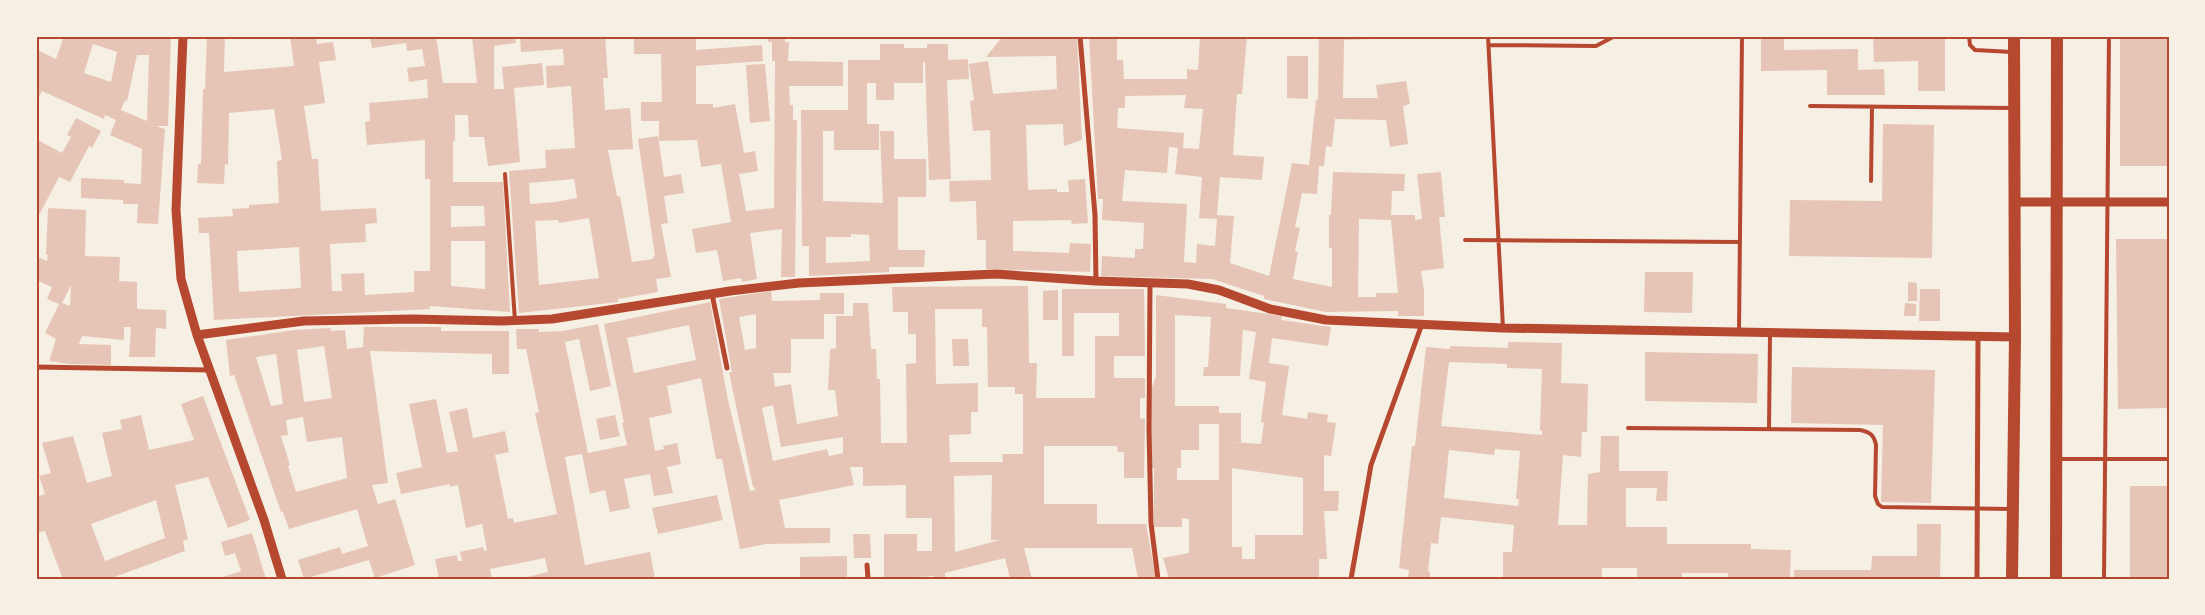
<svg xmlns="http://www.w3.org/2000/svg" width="2205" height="615" font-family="Mulish,sans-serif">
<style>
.building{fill:#e6c5b7;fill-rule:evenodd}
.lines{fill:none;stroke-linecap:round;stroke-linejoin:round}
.service{stroke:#b5482f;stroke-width:4}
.minor{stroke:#b5482f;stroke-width:5}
.tertiary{stroke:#b5482f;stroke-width:9}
.primary{stroke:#b5482f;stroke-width:12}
.neatline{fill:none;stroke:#b5482f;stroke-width:2}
</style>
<rect width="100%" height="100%" fill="#f6efe4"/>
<path class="building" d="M64 36H171L168 126H156L165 129 158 224 137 223 138 204H123V200L81 198V178L124 180V183L141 184 142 149 110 135 116 120 105 115 104 119 42 91 36 102V49L56 59ZM93 44 117 52 111 82 84 73ZM137 55H149L147 121 121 110 125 100 127 101Z
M207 36H225L224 72 294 66 290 36H316L317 44 333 42 336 60 319 62 325 103 304 106 312 159H318L321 211 376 208 377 223 365 224 366 242 330 244 332 291H342L341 274 364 273 365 295 414 292V271H430V179H425V140L367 145 365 122 370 121 369 103 428 98 427 79 409 82 407 68 425 66 422 49 407 51 406 43 372 48 370 36H436L443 83H477L472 36H515L516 43 494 46V89H504L502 67 542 63 544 85 514 88 520 162 488 166 484 137H469L468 115H455V141H453V182H503L510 312 430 306V309L214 320 209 233H199L198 218 233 216 232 209 249 208V205L279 203 277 161 282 160 274 109 229 113 228 165 225 164 224 184 197 183 198 164H201L203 89H205ZM451 206H484L485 226 451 227ZM451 241H485V289L451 286ZM299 247 301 288 239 292 237 251Z
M520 36H605L608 78H603L605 110 630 108 633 149 608 150 617 196H620L632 262 653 259V257L655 256 638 139 658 136 664 177 681 174 684 193 664 196 668 223 661 224 671 277 656 279 658 292 618 299V302L519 313 509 171 546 168 545 150 575 148 571 86 547 88 546 66 564 65 563 49 521 52ZM574 179 577 198 555 202 530 204 529 183ZM589 218 599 278 539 285 535 221 558 220 559 223Z
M634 36H696V50L762 45 763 61 696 66V104H713V108L735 104 744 153 755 151 758 171 739 174 746 211 774 208 775 61H772V42H768V36H785V42H789L788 61 843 62V86H789L790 105H793V120H797L795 277H781L782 229 750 233 757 279 742 282 741 278 723 281 717 250 696 253 692 229 731 222 721 164 701 167 697 140 659 141V121H641V102H662L661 54H634Z
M1003 36H1077L1082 140 1064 146 1063 124 1026 125 1028 190 1057 189V192H1069L1068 180 1085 179 1088 223 1072 224 1071 220 1013 221V251L1069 253 1070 243 1091 244 1090 272 986 269V240H977L976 201 950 202 949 181 991 180 990 130 973 131 970 101 974 100 969 64 988 61 993 94 1057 89 1056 56 986 57Z
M1089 36H1117V60H1123L1124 79H1187V69L1198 70 1200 36H1247L1242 94H1237L1233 155 1264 157 1262 180 1220 177 1217 215 1234 216 1230 263 1269 276 1292 163 1309 165 1316 100H1318L1319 36H1400V38L1344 40 1343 98H1378L1376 85 1406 81 1410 104 1403 106 1408 144 1390 147 1386 120 1335 119 1332 147 1326 146 1324 166H1319L1317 194 1302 193 1295 227 1300 228 1295 251 1298 252 1293 279 1332 287V248H1329V215H1331L1333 172 1405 174 1404 191H1392L1391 215H1415V220L1422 219 1417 174 1441 172 1445 217H1439L1444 268 1421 271 1424 291V316H1398V311L1326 312 1264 299V296L1212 279 1101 276 1102 256 1135 258V249H1143L1144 223 1102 220 1103 199H1098ZM1186 95 1184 108 1203 109 1199 149 1183 148 1184 133 1117 128 1118 108H1125V96ZM1169 147 1178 148 1175 174 1202 177 1199 218 1217 219 1215 246 1197 244 1196 263 1184 262 1187 204 1122 201 1125 170 1167 173ZM1359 219 1391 220 1398 293H1376V297H1358Z
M1761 36H1784V50L1858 49V70L1884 69 1885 95H1827V70L1761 71Z
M1873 36H1945V91H1918V61L1874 62Z
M2120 36H2169V166H2120Z
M880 44H904V48H927V44H948V60L968 59 969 79 947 80 951 179 929 180 925 62H923V83H894V100H876V83H867V124H879V150H834V131H823V201L883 203 880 131H894V159H926V197H898V250H925L924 267H889V272L809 276V246H802L801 110H848V60H880ZM851 234 869 235 870 261 826 263V237H851Z
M1287 56H1308V99L1287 98Z
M765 64 770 121 750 123 746 65Z
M76 118 101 131 92 148 89 146 70 182 59 177 36 221V139L62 153 71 137 67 135Z
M1883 124 1934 125 1932 258 1789 256 1790 200 1882 201Z
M48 208 86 210 85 256 120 257 119 281 137 282V309L166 310V329L156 328 155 357H129L131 327H124V340L82 336 79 344 111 345V365L69 364 49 361 56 339 45 333 59 304 47 299 52 287 36 280V256L47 261 48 255H46ZM71 285 70 306 62 303Z
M2116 239H2169V408L2118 409Z
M1645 272H1693L1692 313 1644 312Z
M1908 282 1917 283V301H1908Z
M1028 286 1029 363H1037L1036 398H1095V336H1119V313H1074V356H1062V289H1144L1145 356H1114V378H1145V398H1140V418L1145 419 1144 478H1124V452H1118L1117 446H1044V504H1097V524H1146L1156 579H1138L1132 548H1024L1032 579H1010L1005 558 945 573V579H934V576L884 579V534H917V551H932V518H906V485L863 486V467H850L854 485 779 500 785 528H830V543L766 544 740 549 722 459H716L701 378 667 386 672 413 649 418 655 451 664 449 663 446 677 443 681 464 667 467 673 493 654 496 650 474 624 479 630 508 610 512 605 490 590 494 582 454 565 457 585 565 650 552 655 579H519L548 572 545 558 490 569 492 579H439L435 559 457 555 458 561H462L460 552 483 547 484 551 487 550 482 524 466 528 458 485 450 487V484L401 494 396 473 422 467 409 404 436 399 447 453 458 451 449 412 467 408 473 438 505 431 509 452 495 455 508 519 513 518 514 523 557 514 535 413 539 412 526 349H517L516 329H539V332L563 331 598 324 611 386 590 391 579 339 565 342 588 453 627 445 622 423H624L604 324 710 302 728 400 750 491 755 490 754 487H753L729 372H732L719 299 771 291 772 301 820 300V293H844V314H824V339H791V373H773L775 387 791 384 797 424 838 416 835 390H828L830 349 836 348V316H853V303H868L871 349H876L877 379H880L881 443H907L906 364 916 363V334H908V312H893L892 287ZM935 309H982V327H987L988 387H1015V394H1023V454H1002L1003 462H950L949 435 971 434V412H978V383L936 384ZM756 314V348L745 350 739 317ZM689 325 696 360 634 373 627 338ZM773 405 781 447 843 437V453L829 456 827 449 773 461 762 408ZM992 475 991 540H1000L955 552 954 476Z
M1920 289H1940V321H1919Z
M1058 290V320H1043V291Z
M1156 295 1226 304V308L1282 316 1281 320 1331 327 1328 346 1272 338 1269 363 1289 366 1282 415 1307 419 1308 412 1328 415 1327 422 1336 423 1331 456 1324 455V491H1339L1338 511H1324L1327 559H1319V579H1169L1163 558 1189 553V519L1182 518V527H1154V468H1151V389L1156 377ZM1175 315 1211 317 1208 367H1204L1203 376H1240L1243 330 1256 332 1249 379 1266 382 1261 422 1264 423 1261 444 1234 442H1241V413H1219V406H1175ZM1199 424H1219V480H1177V468H1181V450H1199ZM1232 468 1303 478V535H1255V559H1242V547H1232Z
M1905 303 1916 304V316H1904Z
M364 327H441V331H509V374H492V354L370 351 388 483 372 485 378 504 395 499 415 565 375 578 369 560 304 579 298 560 340 547 342 554 368 546 357 509 289 529 283 512H281L234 375 230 376 226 340 294 330 331 328 330 331 345 330 347 349 363 347ZM324 346 332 398 304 402 297 350ZM276 354 283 404 271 406 256 357ZM303 417 307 442 342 437 347 478 296 492 288 466 290 465 281 436 288 435 286 420Z
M952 339H968L969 366H953Z
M1508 342 1562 343 1561 383 1588 384 1587 432H1582L1581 457 1563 455 1558 525H1587L1588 474 1600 472 1601 436H1619V471H1668L1667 501H1656L1657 488H1626V527H1667V544H1751V549L1791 550 1790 579H1728V573H1682V579H1637V568H1602V579H1503V552H1512L1514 525 1441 517 1438 544 1431 543 1428 571 1430 572V579H1408L1409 570 1399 568 1412 446H1415L1426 347 1450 349V346L1508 348ZM1449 362 1507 364V368L1542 369 1540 430 1542 431V435L1441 426ZM1495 449 1520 451 1516 499H1519L1518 506 1444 498 1449 450 1494 455Z
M1645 352 1758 354 1757 403 1645 401Z
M1792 367 1935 370 1931 503 1881 502 1883 425 1791 423Z
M203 396 250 520 228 528 208 477 175 485 188 539 183 541 185 551 109 579H58L62 577 45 531 36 533V497L45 494 39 476 51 473 42 443 73 436 87 483 112 476 102 433 122 429 120 420 141 415 149 450 194 440 181 404ZM156 500 165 538 105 561 91 524Z
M615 415 620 436 600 440 596 419Z
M2130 486H2169V579H2130Z
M717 495 723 520 658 534 652 508Z
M1917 524H1941L1940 579H1794V570H1871L1872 556H1917Z
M252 533 266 579H217L241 571 235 553 225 556 221 542Z
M853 534H870L871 558H854Z
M847 556V579H800V557Z"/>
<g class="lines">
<path class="service" d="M345 36H358
M1488 36 1503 328
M1969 36 1970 45 1975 50 2012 52
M1489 45 1596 46 1615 36
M1810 106 2012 108
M505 174 515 321
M1871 181 1872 107
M1465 240 1740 242
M1739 331 1742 36
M1628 428 1860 430C1870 432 1874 435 1876 445L1875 496 1878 504 1882 507 2010 509
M1769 429 1770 334
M2059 459H2169
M2104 579 2109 36"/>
<path class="minor" d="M1080 36 1095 215 1096 281
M1150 283 1149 430 1151 523 1158 579
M712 294 727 368
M36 367 209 370
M867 565 868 579
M1351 579 1371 465 1422 324
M1977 579 1978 337"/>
<path class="tertiary" d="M183 36 176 210 181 279 197 335 264 520 282 579
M2014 202H2169
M197 335 304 321 412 319 501 321 552 319 730 291 799 283 996 274 1096 281 1188 284 1219 290 1270 309 1326 320 1503 328 2015 337"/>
<path class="primary" d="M2012 579 2015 337 2014 36
M2056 579 2057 36"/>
</g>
<rect width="2205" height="615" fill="none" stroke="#f6efe4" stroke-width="75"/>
<rect x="38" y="38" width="2130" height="540" class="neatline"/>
</svg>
